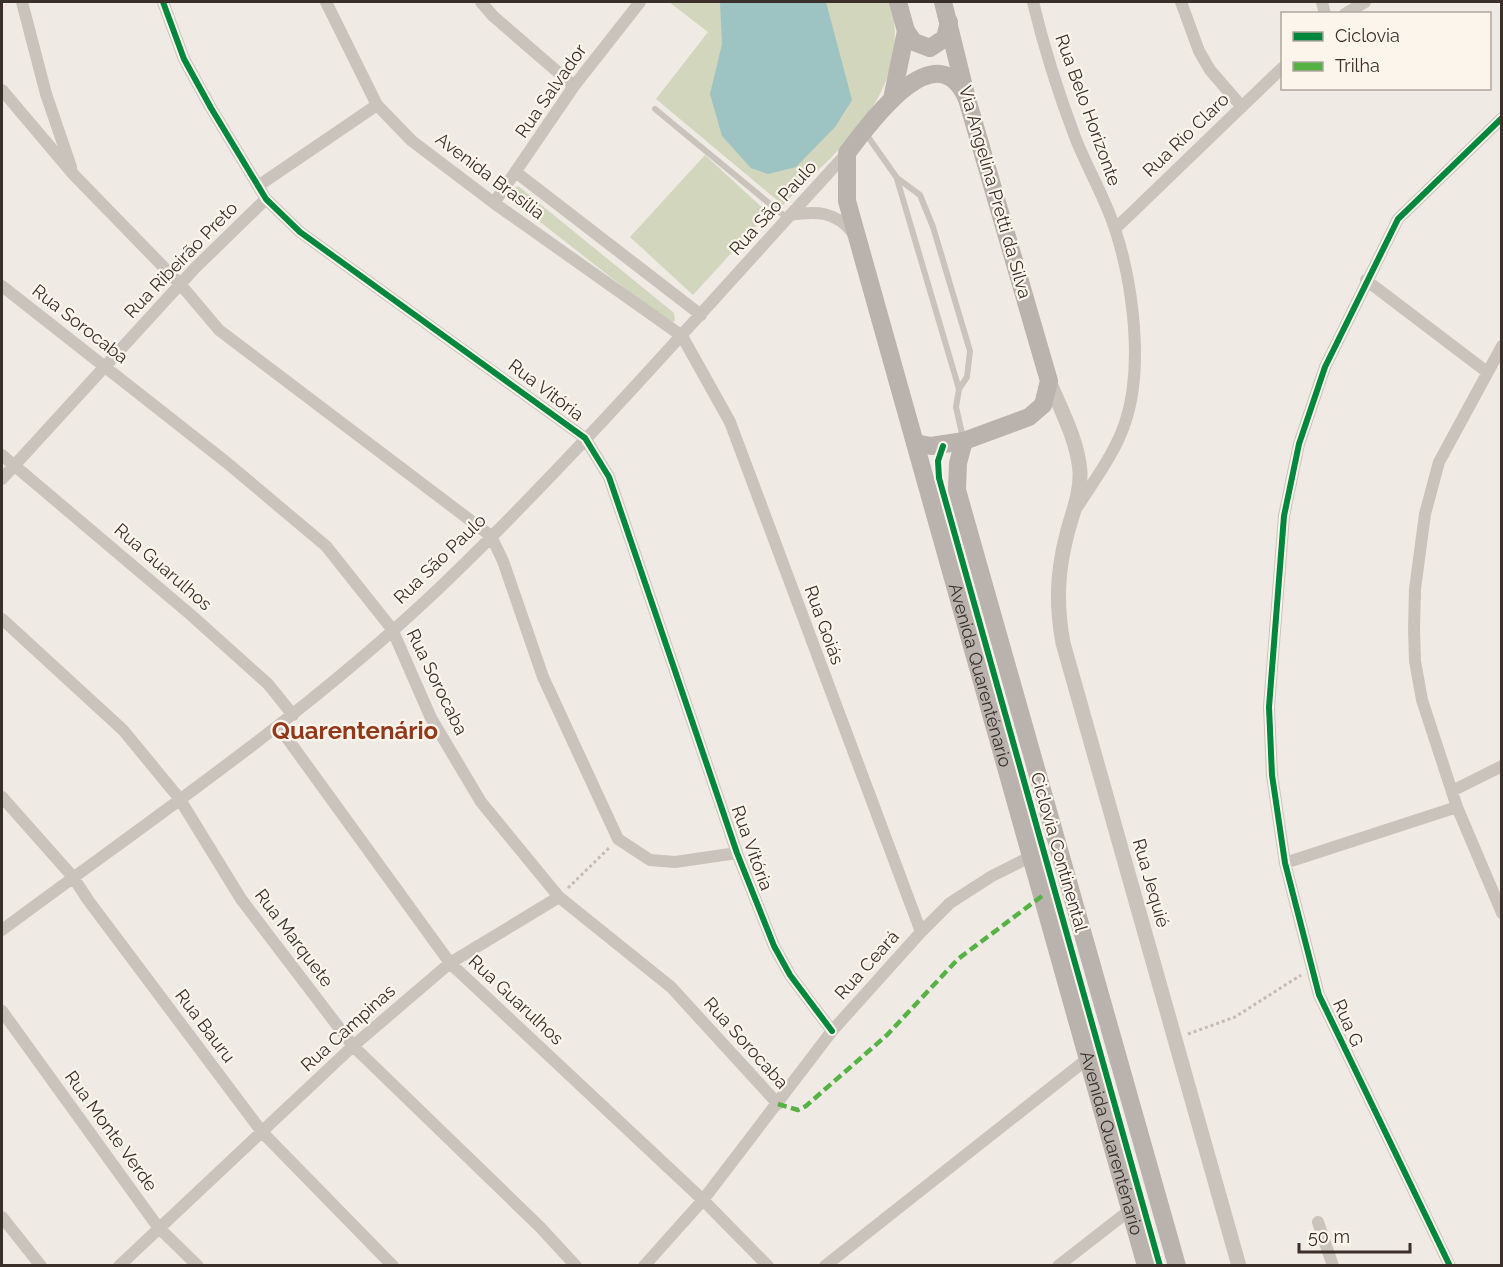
<svg xmlns="http://www.w3.org/2000/svg" width="1503" height="1267" font-family="Raleway,sans-serif">
<style>
.green{fill:#d1d6bc}
.water{fill:#9dc3c3}
.lines{fill:none;stroke-linecap:round;stroke-linejoin:round}
.path{stroke:#c2bbb5;stroke-width:3;stroke-dasharray:3 3;stroke-linecap:butt}
.service{stroke:#cac3bc;stroke-width:6}
.minor{stroke:#cac3bc;stroke-width:12}
.tertiary{stroke:#cac3bc;stroke-width:15}
.secondary{stroke:#bab3ad;stroke-width:18}
.quiet{stroke:#57b246;stroke-width:4.5;stroke-dasharray:9 4.5;stroke-linecap:butt}
.cycleway-casing{stroke:#fcf5ec;stroke-width:10}
.cycleway{stroke:#00873e;stroke-width:6}
.labels{text-anchor:middle;stroke-width:4.5;stroke-linejoin:round;paint-order:stroke}
.street-label{font-size:18px;fill:#3b2f29;stroke:#fcf5ec}
.district-label{font-size:24px;font-weight:bold;fill:#93381a;stroke:#fcf5ec}
</style>
<rect width="100%" height="100%" fill="#f0eae4"/>
<path class="green" d="M669 2H891C912 94 841 146 783 205L656 99 708 32Z
M705 155 768 213 693 295 630 237Z
M518 186 674 313 675 321 669 323 511 199 510 190Z"/>
<path class="water" d="M720 2H826L852 100 835 127 796 167 768 174 751 168 722 136 710 94 722 44Z"/>
<g class="lines">
<path class="path" d="M568 888 609 848
M1188 1034 1235 1017 1301 975"/>
<path class="service" d="M655 109 787 218
M866 134 897 178 920 195 933 227 970 351 967 377 959 389
M897 179 959 389 956 407 963 438"/>
<path class="minor" d="M22 2 46 94 71 167
M163 2 184 59 211 108 266 199 300 232 585 438 609 477 737 853 774 946 790 975 832 1031
M326 2 377 105 412 141 494 203 682 336 730 422 921 932
M481 2 493 16 574 86
M1033 2C1044 48 1058 92 1075 137 1087 168 1105 197 1115 229 1133 284 1144 367 1125 423 1115 453 1095 479 1078 506
M1181 2 1199 51 1210 70 1242 107
M1322 2 1325 14
M1345 14 1365 2
M2 90 74 175 181 285 219 330 491 536 503 561 543 677 618 839 650 860 675 862 737 853
M517 173 701 315
M258 186 377 105
M494 203 574 86 640 2
M790 215C816 211 836 211 853 233
M1115 229 1282 68
M1366 280 1487 372
M2 286 226 462 326 546 392 629 431 718 481 802 559 897 671 987 778 1104
M1502 346 1439 462 1425 514 1415 589 1414 629 1415 661 1422 700 1457 807 1502 913
M2 455 191 615 268 684 293 715
M2 479 195 268 266 199
M2 619 123 730 179 798 241 899 353 1046 540 1227 576 1266
M279 727 450 963 703 1200 768 1266
M1452 791 1502 766
M2 797 73 877 88 900 262 1132 393 1266
M1285 863 1457 807
M2 930C158 814 321 705 460 568 595 436 719 292 847 153
M2 1011 158 1227 198 1266
M2 1217 41 1266
M1318 1222 1333 1266
M119 1266 353 1046 450 963 559 897
M644 1266 703 1200 832 1031 921 932 950 903 992 876 1030 857
M825 1266 1086 1060
M1058 1266 1130 1210
M1450 1266 1319 995 1285 863 1272 775 1269 707 1284 516 1299 444 1325 367 1398 219 1502 118"/>
<path class="tertiary" d="M1049 381C1061 410 1078 441 1080 472 1081 494 1072 514 1067 534 1057 572 1056 605 1063 643L1239 1266"/>
<g class="secondary">
<path d="M906 31 914 42 930 48 945 38 949 22"/>
<path d="M892 99 906 31 898 2"/>
<path id="s1" d="M967 99C937 29 869 124 847 153V201L1146 1266"/>
<path d="M964 441 958 463 957 490 1177 1266"/>
<path d="M915 443 931 446 964 441 1029 417 1043 405 1049 381 967 99 943 2"/>
</g>
<path class="quiet" d="M778 1104 798 1110 806 1106 887 1035 958 959 1042 896"/>
<g class="cycleway-casing">
<path id="cycleway" d="M163 2 184 59 211 108 266 199 300 232 585 438 609 477 737 853 774 946 790 975 832 1031
M943 446 938 461 939 478 1160 1266
M1450 1266 1319 995 1285 863 1272 775 1269 707 1284 516 1299 444 1325 367 1398 219 1502 118"/>
</g>
<use href="#cycleway" class="cycleway"/>
</g>
<g class="labels">
<g class="street-label">
<text transform="translate(551 91) rotate(-55)" y="6">Rua Salvador</text>
<text transform="translate(1088 110) rotate(70)" y="6">Rua Belo Horizonte</text>
<text transform="translate(1186 135) rotate(-44)" y="6">Rua Rio Claro</text>
<text transform="translate(490 176) rotate(37)" y="6">Avenida Brasília</text>
<text transform="translate(995 192) rotate(74)" y="6">Via Angelina Pretti da Silva</text>
<text transform="translate(773 208) rotate(-48)" y="6">Rua São Paulo</text>
<text transform="translate(181 260) rotate(-46)" y="6">Rua Ribeirão Preto</text>
<text transform="translate(80 324) rotate(38)" y="6">Rua Sorocaba</text>
<text transform="translate(546 390) rotate(37)" y="6">Rua Vitória</text>
<text transform="translate(440 559) rotate(-44)" y="6">Rua São Paulo</text>
<text transform="translate(163 567) rotate(41)" y="6">Rua Guarulhos</text>
<text transform="translate(824 625) rotate(70)" y="6">Rua Goiás</text>
<text dy="6" stroke="none"><textPath href="#s1" startOffset="705">Avenida Quarenténario</textPath></text>
<text transform="translate(437 682) rotate(64)" y="6">Rua Sorocaba</text>
<text transform="translate(752 848) rotate(70)" y="6">Rua Vitória</text>
<text transform="translate(1059 852) rotate(74)" y="6">Ciclovia Continental</text>
<text transform="translate(1151 883) rotate(74)" y="6">Rua Jequié</text>
<text transform="translate(294 938) rotate(53)" y="6">Rua Marquete</text>
<text transform="translate(867 965) rotate(-48)" y="6">Rua Ceará</text>
<text transform="translate(516 1000) rotate(43)" y="6">Rua Guarulhos</text>
<text transform="translate(1348 1023) rotate(66)" y="6">Rua G</text>
<text transform="translate(205 1026) rotate(53)" y="6">Rua Bauru</text>
<text transform="translate(348 1028) rotate(-42)" y="6">Rua Campinas</text>
<text transform="translate(746 1043) rotate(48)" y="6">Rua Sorocaba</text>
<text transform="translate(111 1131) rotate(54)" y="6">Rua Monte Verde</text>
<text dy="6" stroke="none"><textPath href="#s1" startOffset="1191">Avenida Quarenténario</textPath></text>
</g>
<g class="district-label">
<text x="355" y="739">Quarentenário</text>
</g>
</g>
<rect width="1503" height="1267" fill="none" stroke="#3b2f29" stroke-width="6"/>
<rect x="1281" y="12" width="210" height="78" fill="#fcf5ec" stroke="#afa69e" stroke-width="1.5"/>
<rect x="1293" y="32" width="30" height="9" fill="#00873e" stroke="#afa69e" stroke-width="1.5"/>
<text x="1335" y="42" font-size="18" fill="#3b2f29">Ciclovia</text>
<rect x="1293" y="62" width="30" height="9" fill="#57b246" stroke="#afa69e" stroke-width="1.5"/>
<text x="1335" y="72" font-size="18" fill="#3b2f29">Trilha</text>
<path d="M1299 1243v9h111v-9" fill="none" stroke="#3b2f29" stroke-width="3"/>
<text x="1308" y="1243" font-size="18" fill="#3b2f29" stroke="#fcf5ec" stroke-width="4.5" paint-order="stroke">50 m</text>
</svg>
